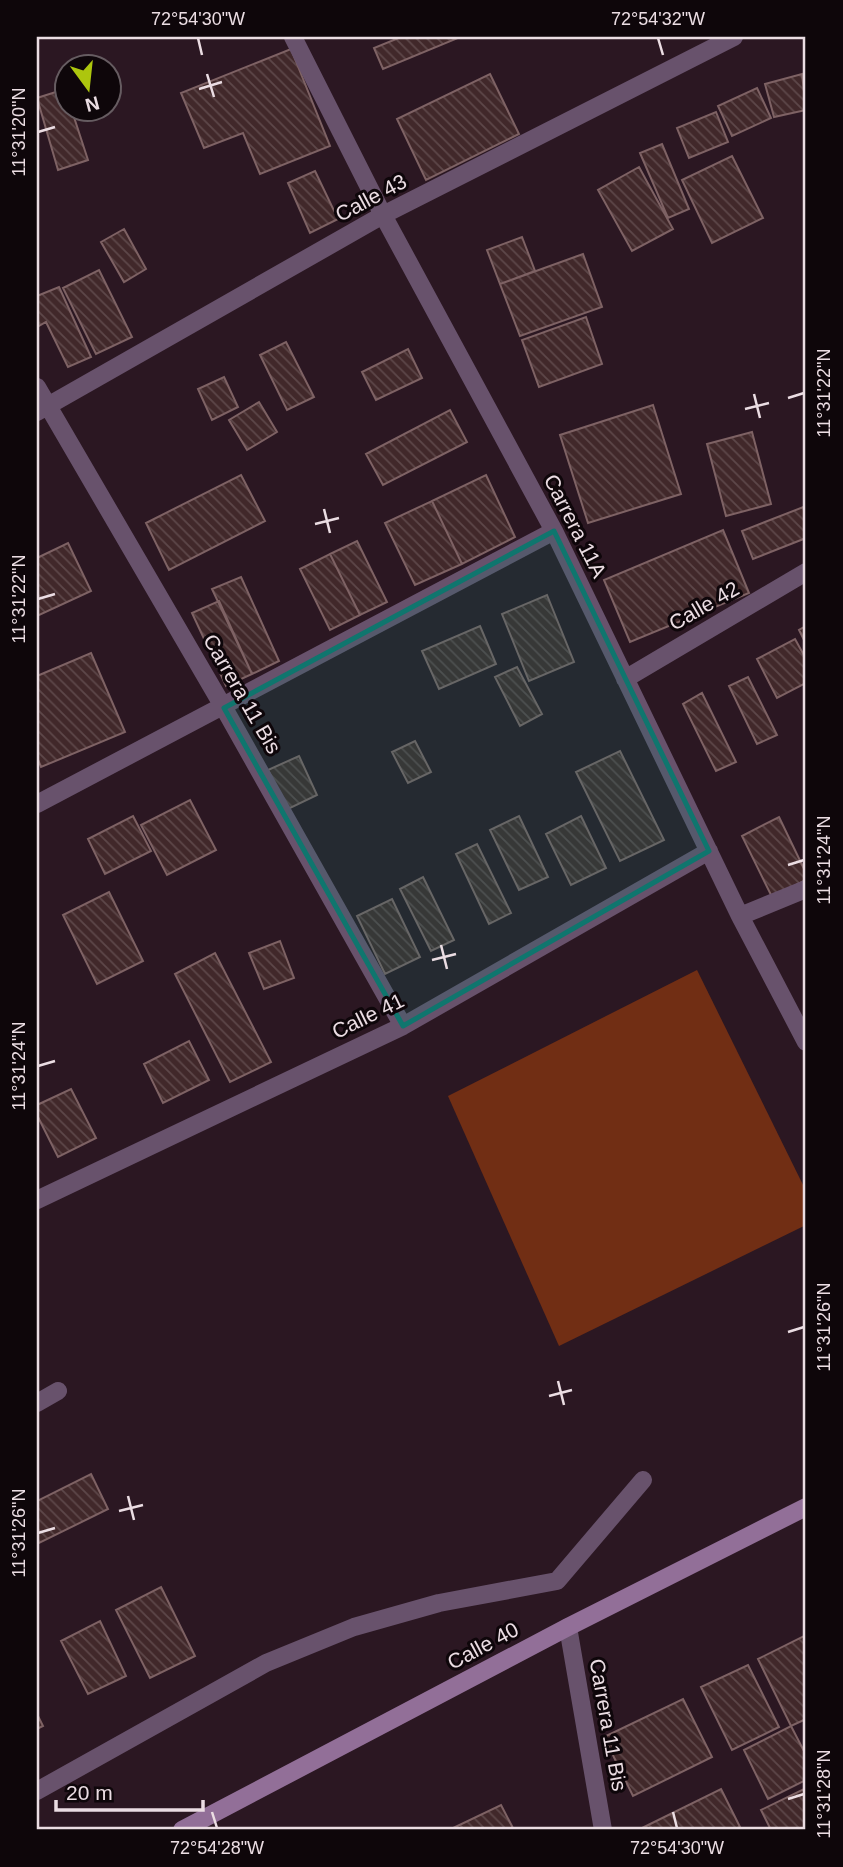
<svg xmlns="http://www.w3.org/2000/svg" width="843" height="1867" font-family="Arial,sans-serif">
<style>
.pitch{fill:#712e14}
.building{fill:url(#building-back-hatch);stroke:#7e6264;stroke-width:2}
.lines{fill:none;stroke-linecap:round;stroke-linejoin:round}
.street{stroke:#68526c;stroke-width:18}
.secondary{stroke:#926f98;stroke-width:18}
.marked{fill:#0f766e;fill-opacity:0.2;stroke:#0f766e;stroke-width:5;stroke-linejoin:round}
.ticks{fill:none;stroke:#ebdde3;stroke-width:2.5}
.labels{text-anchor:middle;stroke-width:6;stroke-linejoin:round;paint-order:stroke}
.street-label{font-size:21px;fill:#ebdde3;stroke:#0e060a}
.neatline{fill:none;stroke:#ebdde3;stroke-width:2.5}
.ticks-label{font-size:18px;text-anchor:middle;fill:#ebdde3}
</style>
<defs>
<pattern id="building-back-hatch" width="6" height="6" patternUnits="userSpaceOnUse" patternTransform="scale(1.75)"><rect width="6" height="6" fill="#41282a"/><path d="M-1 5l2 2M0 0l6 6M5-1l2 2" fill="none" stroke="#5d4749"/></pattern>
</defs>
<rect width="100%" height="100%" fill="#2b1722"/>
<path class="pitch" d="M697 970 806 1191V1225L559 1346 448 1096Z"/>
<path class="building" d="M401 37H457L458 38 383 69 374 48Z
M291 49 330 146 260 174 243 133 204 148 181 93Z
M490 74 519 134 426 180 397 119Z
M802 74 806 110 774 117 765 84Z
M757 88 771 118 732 136 718 106Z
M65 89 66 108H71L88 160 58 170 37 98Z
M716 112 728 142 689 158 677 128Z
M662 144 689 209 668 218 640 153Z
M732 156 763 218 712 243 682 180Z
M639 167 673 229 632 251 598 190Z
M315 171 338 219 310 233 288 183Z
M124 229 146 269 124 282 101 242Z
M522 237 535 271 500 284 487 250Z
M583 254 602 307 520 336 500 284Z
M99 270 132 337 96 354 63 288Z
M59 287 91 357 68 367 46 322 37 327V296Z
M586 317 602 364 539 387 522 340Z
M286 342 314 397 287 410 260 355Z
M408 349 422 378 376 400 362 372Z
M224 377 238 407 212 420 198 389Z
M259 402 277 432 247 450 229 420Z
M653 405 681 494 588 523 560 435Z
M450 410 467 442 383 485 366 454Z
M752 432 771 504 726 516 707 444Z
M241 475 265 521 169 570 146 523Z
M486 475 515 537 462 564 432 501Z
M432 501 462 564 415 585 385 523Z
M806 506V538L753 559 742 531Z
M723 530 749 593 630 642 604 580Z
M357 541 387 602 360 615 330 554Z
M68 543 91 591 37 616V558Z
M330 554 360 615 330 630 300 569Z
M241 577 279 661 252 674 212 589Z
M547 595 574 662 529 681 502 614Z
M219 601 252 674 226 686 192 613Z
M480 626 496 664 439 689 422 651Z
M806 626V644L799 630Z
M795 639 806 659V683L777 698 757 659Z
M91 653 125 732 41 767 37 757V676Z
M517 667 542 714 520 726 495 677Z
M748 677 777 735 757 744 729 686Z
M702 693 736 762 716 771 683 704Z
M415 741 431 772 408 783 392 752Z
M620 751 664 840 620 861 576 772Z
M299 756 317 795 286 810 268 770Z
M190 800 216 850 167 875 141 825Z
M133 816 151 851 105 874 88 839Z
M519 816 548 877 519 890 490 830Z
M581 816 606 868 571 885 546 834Z
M779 817 806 873V880L772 897 742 836Z
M477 844 511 913 489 924 456 854Z
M423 877 454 940 431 951 400 889Z
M109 892 143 961 97 984 63 915Z
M392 899 420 957 385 974 357 916Z
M280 941 294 978 264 989 249 953Z
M215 953 271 1062 230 1082 175 974Z
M189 1041 209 1080 163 1103 144 1064Z
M71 1089 96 1138 58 1157 37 1115V1105Z
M91 1474 108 1509 37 1544V1501Z
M161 1587 195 1656 150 1678 116 1610Z
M100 1621 126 1676 88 1694 61 1641Z
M806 1635V1719L791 1726 758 1659Z
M748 1665 779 1727 732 1750 701 1687Z
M683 1699 712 1757 633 1796 604 1737Z
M37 1714 43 1726 37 1729Z
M791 1726 806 1755V1780L768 1799 744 1750Z
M806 1788V1830H771L761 1810Z
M721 1789 740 1827 732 1830H638Z
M501 1805 514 1830H449Z"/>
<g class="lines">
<path class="street" d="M293 37 383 215 554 531 740 916 806 1042
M37 387 224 708 403 1026
M37 412 383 215 734 37
M625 679 806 572
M37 804 554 531
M740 916 806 889
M37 1200 403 1026 709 851
M37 1403 58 1391
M568 1627 603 1830
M37 1791 266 1663 354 1627 439 1603 557 1581 643 1480"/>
<path class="secondary" d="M182 1830 568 1627 806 1507"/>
</g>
<path class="marked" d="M554 531 709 851 403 1026 224 708Z"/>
<path class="ticks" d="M198 38 202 55M658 38 663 55M207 74 214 97M199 89 222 82M38 132 55 127M754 394 760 418M788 398 804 393M745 409 769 403M324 509 330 533M315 524 339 518M38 599 55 594M788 865 804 860M441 945 447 969M432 960 456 954M38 1066 55 1061M788 1332 804 1327M558 1381 564 1405M549 1396 572 1390M128 1496 134 1520M119 1511 143 1505M38 1533 55 1528M788 1799 804 1794M212 1812 217 1828M673 1812 677 1828"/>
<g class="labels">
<g class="street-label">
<text transform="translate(371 198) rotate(-28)" y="7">Calle 43</text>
<text transform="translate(575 526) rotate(63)" y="7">Carrera 11A</text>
<text transform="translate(704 606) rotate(-30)" y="7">Calle 42</text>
<text transform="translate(242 694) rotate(60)" y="7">Carrera 11 Bis</text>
<text transform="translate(368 1016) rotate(-26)" y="7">Calle 41</text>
<text transform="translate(483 1646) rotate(-28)" y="7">Calle 40</text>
<text transform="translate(608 1725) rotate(80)" y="7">Carrera 11 Bis</text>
</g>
</g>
<rect width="843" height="1867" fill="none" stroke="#0e060a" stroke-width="77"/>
<g transform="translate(88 88) rotate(165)"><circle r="33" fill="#0e060a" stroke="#665c61" stroke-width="2"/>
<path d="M0-5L12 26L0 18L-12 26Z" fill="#adc60e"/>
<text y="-10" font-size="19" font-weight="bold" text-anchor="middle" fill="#ebdde3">N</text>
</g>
<path d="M56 1800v10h147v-10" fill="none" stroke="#ebdde3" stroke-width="3.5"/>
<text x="66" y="1800" font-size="21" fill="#ebdde3" stroke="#0e060a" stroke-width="5" paint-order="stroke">20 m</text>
<rect x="38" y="38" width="766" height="1790" class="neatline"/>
<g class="ticks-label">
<text x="198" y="25">72°54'30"W</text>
<text x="658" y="25">72°54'32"W</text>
<text transform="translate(19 132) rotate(-90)" y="6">11°31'20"N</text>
<text transform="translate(824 393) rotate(-90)" y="6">11°31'22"N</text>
<text transform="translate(19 599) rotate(-90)" y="6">11°31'22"N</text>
<text transform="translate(824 860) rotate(-90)" y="6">11°31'24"N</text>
<text transform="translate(19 1066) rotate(-90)" y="6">11°31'24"N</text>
<text transform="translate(824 1327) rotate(-90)" y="6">11°31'26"N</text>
<text transform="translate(19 1533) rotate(-90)" y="6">11°31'26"N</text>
<text transform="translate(824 1794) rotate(-90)" y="6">11°31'28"N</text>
<text x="217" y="1854">72°54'28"W</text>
<text x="677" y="1854">72°54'30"W</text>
</g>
</svg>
